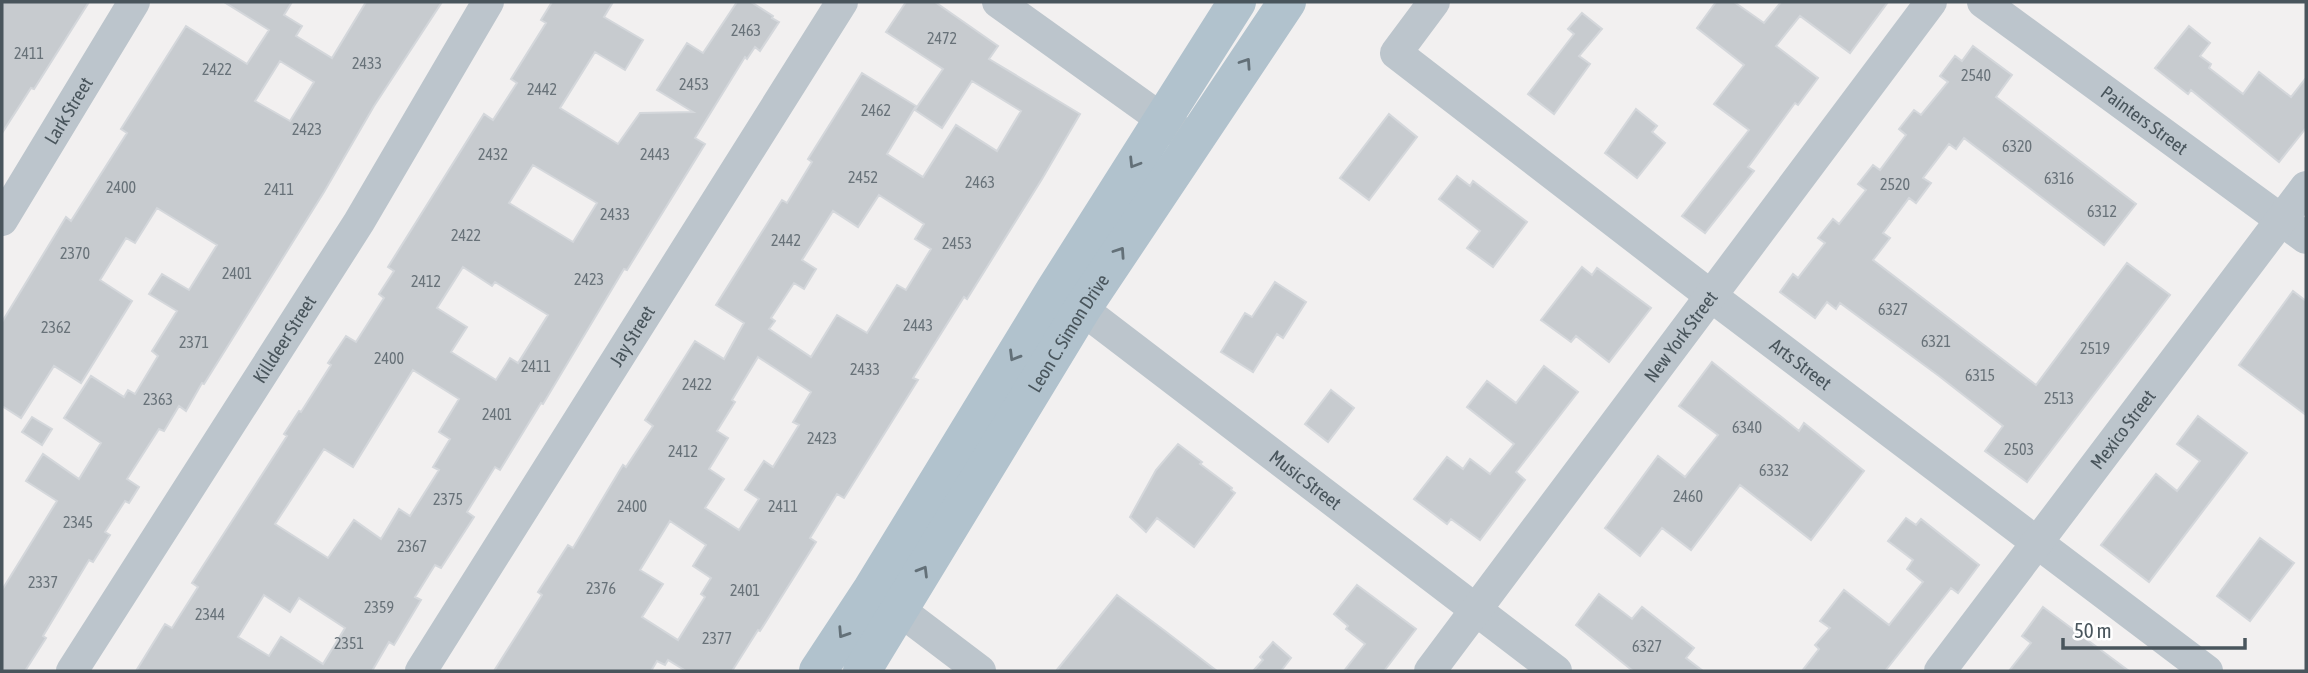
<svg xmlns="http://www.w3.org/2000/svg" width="2308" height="673" font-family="'Asap Condensed',sans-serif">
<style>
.building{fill:#c7cbcf;stroke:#d4d7db;stroke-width:2;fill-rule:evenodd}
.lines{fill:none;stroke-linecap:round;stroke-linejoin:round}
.minor{stroke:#bcc5cc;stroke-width:32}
.major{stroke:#b1c2cd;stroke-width:38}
.oneway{stroke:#637078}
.labels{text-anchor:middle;stroke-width:7;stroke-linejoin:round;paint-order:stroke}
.number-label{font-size:16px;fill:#687279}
.street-label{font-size:19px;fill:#49555c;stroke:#fff}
</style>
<rect width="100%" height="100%" fill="#f2f0f0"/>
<path class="building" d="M2 2H89L34 89 31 88 2 133Z
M224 2H292L284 15 302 26 296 36 332 58 366 2H442L374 106 324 192 204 384 202 383 186 411 179 406 164 431 159 429 127 479 139 487 129 503 125 501 105 532 110 535 93 562 89 560 43 636 46 638 25 671H2V590L57 501 26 481 43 454 79 479 101 443 64 418 91 376 124 397 128 390 135 394 158 356 152 351 177 311 149 294 162 274 189 290 217 245 157 208 135 243 126 238 100 280 132 301 81 383 54 366 21 418 2 406V322L66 217 71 221 127 133 121 129 186 26 247 64 269 30ZM280 61 314 82 290 121 255 101Z
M552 2H613L604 17 643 40 625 70 595 52 560 108 618 144 640 113 693 112 657 90 687 43 703 53 737 2H751L773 16 772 18 779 22 760 51 755 47 747 59 745 57 695 138 705 144 627 270 624 269 543 404 541 403 500 470 495 467 467 512 474 517 441 568 435 565 415 597 421 600 394 645 389 642 372 671H136L165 624 172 628 198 587 192 583 287 436 284 434 299 411 301 412 331 365 328 363 346 336 356 342 384 298 379 294 394 271 388 267 484 114 493 120 517 83 511 79 546 23 541 20ZM533 165 597 203 573 242 509 203ZM463 267 492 286 495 282 548 315 518 363 510 358 496 380 451 352 467 327 437 308ZM413 370 459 399 439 432 450 439 433 467 439 470 410 516 399 509 381 539 354 520 328 558 275 524 324 449 353 467ZM264 595 290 612 299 598 345 628 323 664 281 637 269 656 238 637Z
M906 2H935L998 46 989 59 1080 114 1042 179 967 299 964 297 913 378 918 380 844 498 837 494 810 538 816 542 760 631 758 630 732 671H686L668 660 665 665 657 661 651 671H494L542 595 538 592 568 545 573 548 623 465 626 467 653 426 645 420 695 341 724 359 744 323 716 305 782 200 787 203 812 162 808 159 862 73 916 106 887 154 923 177 956 125 997 151 1021 111 972 81 942 128 915 110 943 69 886 32ZM879 195 924 224 915 239 931 249 906 290 897 285 867 333 837 315 811 357 769 329 775 321 771 318 794 283 804 289 816 269 802 260 833 211 858 227ZM758 357 811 392 793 422 799 425 773 467 764 461 745 490 759 499 739 530 705 508 724 479 709 469 728 438 717 431 735 402 732 400ZM670 521 706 545 693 566 711 578 701 594 705 597 678 640 642 617 663 584 640 570Z
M1716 2H1734L1764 23 1781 2H1888L1850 53 1800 16 1776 46 1818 78 1798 105 1795 103 1748 167 1754 171 1705 233 1682 216 1749 130 1714 104 1744 65 1697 28Z
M1582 13 1602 29 1579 56 1590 64 1554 114 1528 94 1574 34 1568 29Z
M2189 26 2210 43 2200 56 2211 64 2209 68 2243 94 2259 72 2291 97 2306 78V128L2279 162 2191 90 2188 94 2155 68Z
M1973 46 2012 75 1996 97 2136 204 2104 245 1964 138 1956 149 1949 144 1923 178 1931 183 1916 203 1909 198 1883 233 1890 238 1873 260 2036 385 2127 263 2170 295 2027 482 1985 451 2003 426 1939 376 1840 303 1836 309 1827 302 1815 318 1780 292 1793 274 1798 278 1825 243 1818 238 1833 219 1839 224 1866 190 1858 184 1873 165 1880 170 1906 135 1899 129 1914 110 1921 115 1948 82 1940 76 1955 56 1962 61Z
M1636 109 1657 126 1652 132 1665 143 1637 178 1605 153Z
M1389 114 1417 137 1369 200 1340 178Z
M1457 176 1470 186 1473 181 1527 222 1493 267 1467 248 1480 231 1439 199Z
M1582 267 1592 275 1597 268 1651 308 1609 362 1576 336 1571 342 1541 320Z
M1275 282 1306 302 1283 338 1277 334 1253 372 1221 352 1245 313 1252 317Z
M2293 291 2306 301V415L2239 365Z
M1712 362 1799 431 1804 423 1864 471 1811 540 1740 485 1691 550 1662 528 1640 556 1605 528 1658 456 1685 477 1718 435 1679 406Z
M1544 366 1578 392 1516 472 1525 480 1480 540 1451 519 1447 524 1414 499 1447 457 1463 469 1470 459 1490 474 1514 444 1467 407 1487 381 1516 403Z
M1331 390 1354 408 1328 442 1305 424Z
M2198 416 2247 453 2149 582 2101 545 2156 474 2177 491 2200 461 2177 444Z
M32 417 52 429 42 445 22 432Z
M1178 444 1202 462 1200 464 1232 488 1231 490 1235 493 1194 547 1157 518 1146 532 1130 517 1156 470Z
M1906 518 1916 525 1921 519 1979 565 1958 593 1951 588 1885 671H1802L1819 649 1815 645 1830 628 1820 621 1844 590 1889 625 1923 582 1907 569 1913 560 1888 541Z
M2260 538 2294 563 2250 621 2217 596Z
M1357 585 1416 629 1384 671H1344L1365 644 1346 629 1348 626 1334 614Z
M1599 594 1632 619 1642 607 1694 648 1686 658 1703 671H1633L1576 625Z
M1117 595 1165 631 1217 671H1056Z
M2043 607 2129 671H2009L2031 643 2022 636Z
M1273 642 1291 658 1281 671H1253L1263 660 1260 657Z"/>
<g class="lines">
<g class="minor">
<path d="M998 2 1181 133"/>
<path id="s1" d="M1434 2 1396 53 1711 296 2207 671"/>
<path id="s2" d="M1983 2 2306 238"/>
<path id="s3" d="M2 220 134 2"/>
<path id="s4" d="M1064 297 1082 309 1556 671"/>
<path d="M881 596 980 671"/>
<path id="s5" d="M72 671 359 222 488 2"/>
<path id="s6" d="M421 671 842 2"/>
<path id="s7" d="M1430 671 1931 2"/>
<path id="s8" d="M1940 671 2306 187"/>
</g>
<g class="major">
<path d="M818 671 872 589 1054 291 1237 2"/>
<path id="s9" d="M862 671 1082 309 1287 2"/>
</g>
</g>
<defs><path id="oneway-chevron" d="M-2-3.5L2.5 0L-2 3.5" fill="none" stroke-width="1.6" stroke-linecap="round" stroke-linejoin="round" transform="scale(1.75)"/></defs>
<g class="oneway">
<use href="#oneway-chevron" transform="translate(1246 63) rotate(-56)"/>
<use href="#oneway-chevron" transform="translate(1134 163) rotate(122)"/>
<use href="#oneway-chevron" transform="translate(1120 252) rotate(-56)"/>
<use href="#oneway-chevron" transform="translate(1014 356) rotate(121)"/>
<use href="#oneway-chevron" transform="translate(923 571) rotate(-59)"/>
<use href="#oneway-chevron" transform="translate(843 633) rotate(123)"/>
</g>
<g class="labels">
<g class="number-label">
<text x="746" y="36">2463</text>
<text x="942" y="44">2472</text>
<text x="29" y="59">2411</text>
<text x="367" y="69">2433</text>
<text x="217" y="75">2422</text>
<text x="1976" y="81">2540</text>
<text x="694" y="90">2453</text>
<text x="542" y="95">2442</text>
<text x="876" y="116">2462</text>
<text x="307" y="135">2423</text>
<text x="2017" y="152">6320</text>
<text x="493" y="160">2432</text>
<text x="655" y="160">2443</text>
<text x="863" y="183">2452</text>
<text x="2059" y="184">6316</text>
<text x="980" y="188">2463</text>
<text x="1895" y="190">2520</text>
<text x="121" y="193">2400</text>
<text x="279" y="195">2411</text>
<text x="2102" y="217">6312</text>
<text x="615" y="220">2433</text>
<text x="466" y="241">2422</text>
<text x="786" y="246">2442</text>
<text x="957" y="249">2453</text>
<text x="75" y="259">2370</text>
<text x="237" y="279">2401</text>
<text x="589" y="285">2423</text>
<text x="426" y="287">2412</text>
<text x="1893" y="315">6327</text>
<text x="918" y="331">2443</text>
<text x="56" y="333">2362</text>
<text x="1936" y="347">6321</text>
<text x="194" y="348">2371</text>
<text x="2095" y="354">2519</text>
<text x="389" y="364">2400</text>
<text x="536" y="372">2411</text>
<text x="865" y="375">2433</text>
<text x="1980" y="381">6315</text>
<text x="697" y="390">2422</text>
<text x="2059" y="404">2513</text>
<text x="158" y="405">2363</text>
<text x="497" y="420">2401</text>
<text x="1747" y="433">6340</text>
<text x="822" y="444">2423</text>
<text x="2019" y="455">2503</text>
<text x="683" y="457">2412</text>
<text x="1774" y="476">6332</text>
<text x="1688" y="502">2460</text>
<text x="448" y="505">2375</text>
<text x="632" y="512">2400</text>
<text x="783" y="512">2411</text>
<text x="78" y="528">2345</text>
<text x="412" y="552">2367</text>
<text x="43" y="588">2337</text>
<text x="601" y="594">2376</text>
<text x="745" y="596">2401</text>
<text x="379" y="613">2359</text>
<text x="210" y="620">2344</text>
<text x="717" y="644">2377</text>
<text x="349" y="649">2351</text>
<text x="1647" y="652">6327</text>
</g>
<g class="street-label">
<text dy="7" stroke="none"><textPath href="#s3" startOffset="128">Lark Street</textPath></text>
<text dy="7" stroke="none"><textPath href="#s2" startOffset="200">Painters Street</textPath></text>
<text dy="7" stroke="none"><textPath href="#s9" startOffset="396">Leon C. Simon Drive</textPath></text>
<text dy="7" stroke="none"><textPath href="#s6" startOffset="396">Jay Street</textPath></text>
<text dy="7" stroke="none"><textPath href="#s7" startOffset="418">New York Street</textPath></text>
<text dy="7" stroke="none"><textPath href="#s5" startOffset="394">Killdeer Street</textPath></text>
<text dy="7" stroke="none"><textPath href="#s1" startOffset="574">Arts Street</textPath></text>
<text dy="7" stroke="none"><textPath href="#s8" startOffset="303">Mexico Street</textPath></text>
<text dy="7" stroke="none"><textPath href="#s4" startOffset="303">Music Street</textPath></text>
</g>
</g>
<rect width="2308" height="673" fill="none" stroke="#49555c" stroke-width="7"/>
<path d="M2063 638v10h182v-10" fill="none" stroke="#49555c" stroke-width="3.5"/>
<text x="2074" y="638" font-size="21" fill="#49555c" stroke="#ffffff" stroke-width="5" paint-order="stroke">50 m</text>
</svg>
